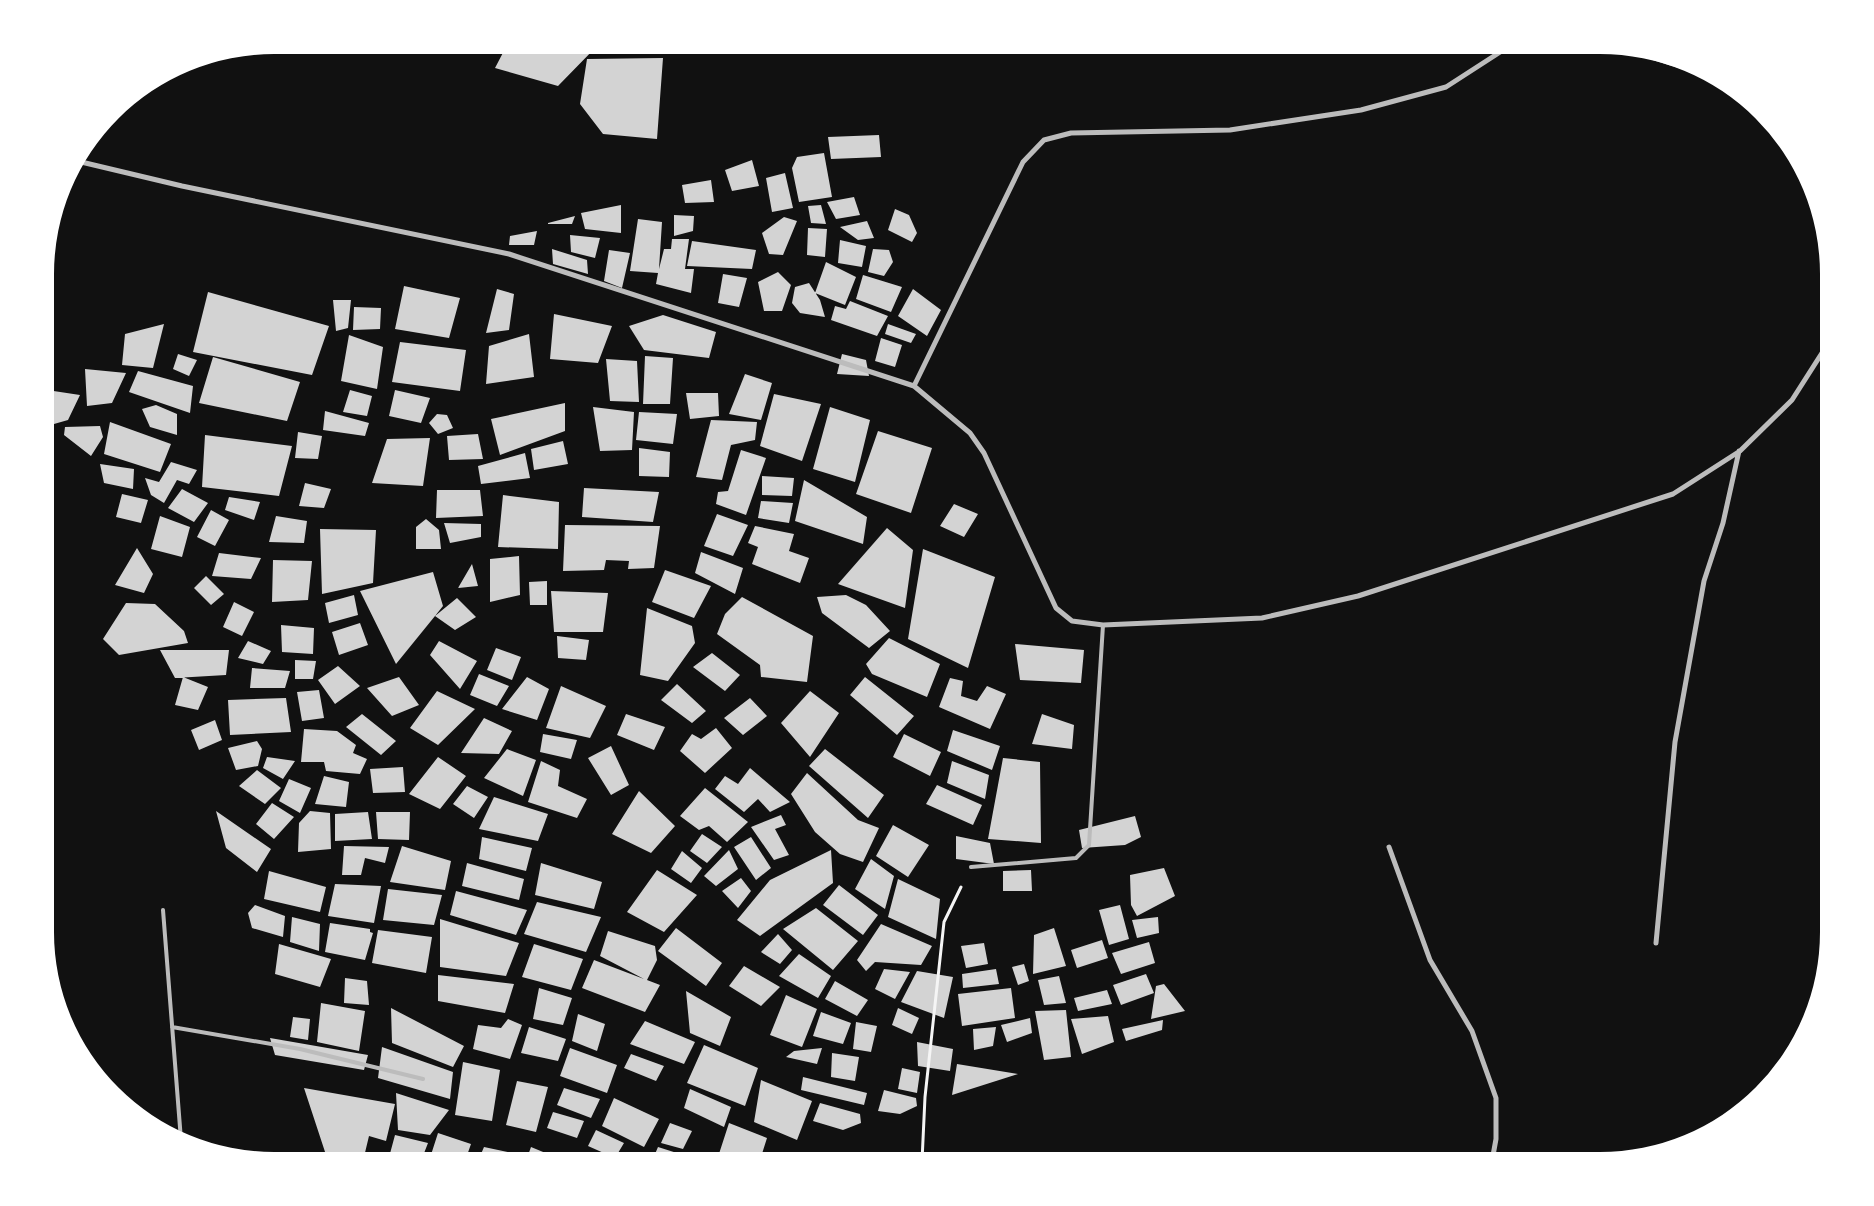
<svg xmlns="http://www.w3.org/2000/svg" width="1874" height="1206" font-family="Rubik,sans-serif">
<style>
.building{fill:#d3d3d3}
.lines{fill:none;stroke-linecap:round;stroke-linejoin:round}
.path{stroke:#f5f5f5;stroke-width:3}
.service{stroke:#bcbcbc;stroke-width:4}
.minor{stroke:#bcbcbc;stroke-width:5}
</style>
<rect width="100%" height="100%" fill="#111"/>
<path class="building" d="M507 45H598L558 86 495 68Z
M663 58 657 139 603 134 580 104 587 59Z
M879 135 881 157 831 159 828 137Z
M824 153 832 197 799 202 792 168 797 157Z
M752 160 759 186 732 191 725 170Z
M785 173 793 208 772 212 766 178Z
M711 180 714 202 685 203 682 185Z
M854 197 860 215 836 219 827 202Z
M621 205V233L585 229 581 213Z
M821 205 826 224 811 223 808 206Z
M895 209 909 215 917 233 912 242 888 230Z
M674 215 694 216 693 231 674 236Z
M575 216 572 224H548V223Z
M784 217 797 221 783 255 769 254 762 233Z
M638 219 662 222 659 269 664 249H671L672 239H689L685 269H694L691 293 656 284 658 273 630 271Z
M867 221 874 238 858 240 840 227Z
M808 228 827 229 825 257 807 255Z
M537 231 534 245H509L510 236Z
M570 235 600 238 595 258 571 252Z
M840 240 866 246 862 267 838 263Z
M692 241 756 250 752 269 687 266Z
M552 249 587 260 588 274 553 264Z
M873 249 889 250 893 262 884 276 868 272Z
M609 250 630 253 622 288 604 281Z
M826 262 856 277 845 305 815 293Z
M778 272 791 285 782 311H764L758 282Z
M723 274 747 278 739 307 718 303Z
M863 275 902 287 891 312 856 299Z
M809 283 820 300 825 317 800 313 792 303 795 287Z
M404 286 460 298 449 338 395 329Z
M497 289 514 294 509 330 486 333Z
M913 289 941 310 927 336 898 316Z
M208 292 329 326 312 375 193 352Z
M333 300H351L348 328 336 331Z
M850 301 888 316 877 336 831 320 835 306 846 309Z
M354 307 381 308 380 329 353 330Z
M554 314 612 326 598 363 550 359Z
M663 315 716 332 709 358 644 350 629 326Z
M164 324 153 368 122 365 125 334Z
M888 324 916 334 911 343 885 334Z
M529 334 534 377 486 384 489 346Z
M349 335 383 347 377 389 341 381Z
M881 338 902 345 895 367 875 361Z
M400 342 466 350 460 391 392 382Z
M178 354 197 360 189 376 173 369Z
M842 354 866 360 869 376 837 374Z
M645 356 673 358 670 404H643Z
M213 357 300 382 287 421 199 403Z
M606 359 637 361 639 402 610 401Z
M85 369 126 373 112 403 87 406Z
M138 371 193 386 190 413 129 392Z
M745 374 772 383 761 420 729 414Z
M47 390 80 395 68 420 47 426Z
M350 390 372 396 367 416 343 412Z
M395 390 430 398 421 423 389 416Z
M686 393H718L719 416 690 419Z
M774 394 821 404 802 461 760 446Z
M565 403V431L500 455 491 419Z
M156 405 177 414V435L150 427 142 409Z
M593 407 634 412 632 450 600 451Z
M830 407 870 420 855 482 813 469Z
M325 411 369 423 365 436 323 430Z
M639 412 677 414 673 444 636 440Z
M437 414 447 415 453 428 438 434 429 423Z
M711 420 757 422 755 440 731 445 722 480 696 477Z
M110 422 171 444 160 472 104 454Z
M100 426 103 437 91 456 64 435 65 427Z
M878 431 932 448 911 513 856 494Z
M298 432 322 436 318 459 295 458Z
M478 434 483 459 449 460 447 436Z
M205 435 292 446 279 496 202 487Z
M430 438 423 486 372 483 387 439Z
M563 441 568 464 534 470 531 449Z
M639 448 670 452 669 477 639 476Z
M741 450 766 458 746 515 716 504 718 492 728 491Z
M525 453 530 478 481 484 478 466Z
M171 462 197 470 189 484 177 480 164 503 151 495 145 478 159 482Z
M100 464 134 469 133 489 104 483Z
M762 476 794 478 792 496 762 495Z
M804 480 867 517 863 544 795 521Z
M305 483 331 489 324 508 299 506Z
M584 488 659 492 653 522 582 517Z
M182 489 208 503 194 522 168 508Z
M437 490H480L483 516 436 518Z
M122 494 148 500 141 523 116 517Z
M503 495 559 502 558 549 498 547Z
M229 497 260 502 254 520 225 510Z
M761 501 793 503 789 523 758 518Z
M954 504 978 514 964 537 940 526Z
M211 510 229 520 215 546 197 537Z
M717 514 748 525 733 556 704 546Z
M160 516 190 527 182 557 151 549Z
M276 516 307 521 304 543 269 542Z
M426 519 439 530 441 549H416V527Z
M444 523 481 524V537L450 543Z
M565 525 660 526 654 568 628 569 629 561 606 560 604 570 563 571Z
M755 526 794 534 789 551 809 558 800 583 752 564 758 547 748 543Z
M887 528 913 550 905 608 838 584Z
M320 529 376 530 373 583 322 594Z
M137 548 153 574 144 593 115 585Z
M923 549 995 577 968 668 908 639Z
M701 552 743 568 735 594 695 573Z
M219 553 261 558 251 579 212 576Z
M519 556 520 595 490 602V559Z
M273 560 312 561 308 600 272 602Z
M472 564 478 586 458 588Z
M665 570 711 586 694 618 652 602Z
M433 572 443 606 435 616 457 598 476 617 455 630 435 616 396 664 360 591Z
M206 576 224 594 211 605 194 588Z
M547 581V605H530L529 582Z
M551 591 608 593 603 632H554Z
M354 595 358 615 329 623 325 603Z
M846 595 866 605 890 631 869 648 822 613 817 597Z
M742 597 813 636 807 682 761 677 760 665 717 634 725 614Z
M234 602 254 612 242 636 223 627Z
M126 603 155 604 184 631 188 643 119 655 103 639Z
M647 608 692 626 695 643 668 681 640 675Z
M360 623 368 645 339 655 332 632Z
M281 625 314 628 313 654 282 652Z
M557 636 589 640 586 660 558 658Z
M889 638 940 664 927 697 872 674 866 664Z
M248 641 271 651 263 664 238 658Z
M439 641 477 661 460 689 430 655Z
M1015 644 1084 650 1081 683 1020 680Z
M496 648 521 657 512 680 487 670Z
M160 650H229L226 675 175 678Z
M712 653 740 675 725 691 693 667Z
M295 660 316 661 313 679H295Z
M338 666 360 686 335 704 318 680Z
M252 668 290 671 285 688H250Z
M479 674 509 686 497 706 470 695Z
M183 677 208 687 198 710 175 705Z
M399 677 419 705 392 716 367 688Z
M527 677 549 689 537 720 502 709Z
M865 677 914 716 897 735 850 695Z
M950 678 963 681 961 696 977 701 987 686 1006 694 990 729 939 707Z
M677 684 706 711 692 723 661 700Z
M561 686 606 706 590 738 546 728Z
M319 690 324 718 302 721 297 692Z
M437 691 475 709 438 745 410 728Z
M810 691 839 713 810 757 781 723Z
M286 698 291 732 230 735 228 700Z
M750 698 767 716 743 735 724 718Z
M362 714 396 741 381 755 346 727Z
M626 714 665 727 654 750 617 735Z
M1042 714 1074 725 1072 749 1032 744Z
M484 718 512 731 499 754 461 753Z
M215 720 222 740 199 750 191 730Z
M716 728 732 748 705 773 680 751 692 734 701 739Z
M304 729 337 731 356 745 353 753 367 759 360 774 326 771 324 762H301Z
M953 730 1000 746 992 770 947 751Z
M543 734 577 740 571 759 540 752Z
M904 734 941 752 930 776 893 757Z
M257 741 262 749 258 766 236 770 228 748Z
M611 746 629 785 611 795 588 758Z
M507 749 536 760 523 796 484 778Z
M825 749 884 795 868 818 809 766Z
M267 757 295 761 283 779 263 768Z
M438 757 466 776 440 809 409 794Z
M1003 758 1040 762 1041 843 988 839Z
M541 761 560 770 558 786 587 799 577 818 528 802Z
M952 761 989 775 985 799 947 783Z
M403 767 405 792 373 793 370 769Z
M750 768 790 802 770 812 758 799 744 812 715 789 725 776 738 784Z
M257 770 281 788 265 804 239 786Z
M807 773 858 820 879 828 863 862 840 854 815 832 791 794Z
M324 776 349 782 346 807 315 804Z
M289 779 311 788 300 813 279 801Z
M937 785 982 805 973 825 926 804Z
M467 786 488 797 474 818 453 804Z
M705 788 748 822 727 842 709 826 699 830 680 816Z
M639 791 675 826 651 853 612 834Z
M494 797 548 814 538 841 479 829Z
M272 803 294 817 274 839 256 824Z
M216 811 271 849 257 872 226 848Z
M310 811 330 813 331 849 298 852 299 823Z
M368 812 372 839 335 841V814Z
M376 812H410L409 840 378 839Z
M781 815 786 825 775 829 789 855 774 860 751 827Z
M1135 816 1141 837 1125 845 1082 848 1079 830Z
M893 825 929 845 908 877 876 856Z
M702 834 722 847 707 863 690 851Z
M956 836 990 843 994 864 956 859Z
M482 837 532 848 526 871 479 859Z
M751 837 771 868 756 880 734 847Z
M344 846 389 847 385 863 365 858 361 875H342Z
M402 846 451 861 445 890 390 882Z
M729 850 738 869 716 886 704 876Z
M831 850 833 883 760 936 737 920 770 880Z
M682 851 702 868 691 883 671 869Z
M871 859 894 876 885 909 855 889Z
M467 863 524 879 519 900 462 886Z
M541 863 602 882 594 909 535 895Z
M1164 868 1175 896 1137 916 1131 905 1130 875Z
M657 870 697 895 664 932 627 912Z
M1031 870 1032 891H1003V871Z
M269 871 326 887 320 912 264 899Z
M741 878 751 891 738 908 722 891Z
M898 879 940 899 936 939 888 917Z
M335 884 381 886 374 923 328 916Z
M839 885 878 915 863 935 823 905Z
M388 889 442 895 434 925 383 920Z
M456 891 527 910 516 935 450 915Z
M537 902 601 917 586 952 524 934Z
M255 905 285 916 283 937 252 928 248 913Z
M1120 905 1129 939 1109 945 1099 910Z
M816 908 858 941 833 970 783 929Z
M292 917 320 924 319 951 290 942Z
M1158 917 1159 933 1137 938 1132 920Z
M440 919 519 943 506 976 440 967Z
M330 923 370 929V932L373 933 365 960 325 952Z
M881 924 932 946 921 965 875 962 866 971 857 960Z
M676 928 722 963 706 986 658 951Z
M1054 928 1066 966 1033 974 1034 935Z
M378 930 432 937 426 973 372 963Z
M608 931 655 946 657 960 647 980 660 985 645 1012 582 988 594 960 644 979 600 956Z
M778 934 792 950 780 964 761 952Z
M1102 940 1108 958 1077 968 1071 950Z
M1149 942 1155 963 1121 974 1112 953Z
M984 943 988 964 966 968 961 946Z
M279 944 331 959 320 987 275 974Z
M534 944 583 959 571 990 522 977Z
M799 954 831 976 818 998 779 976Z
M1024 964 1029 981 1018 985 1012 967Z
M744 966 780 987 761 1006 729 986Z
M884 969 910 972 895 999 875 989Z
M996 969 999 984 963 988 962 974Z
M917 971 953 977 944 1018 901 1002Z
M1146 974 1154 993 1121 1005 1113 985Z
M438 975 514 984 505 1013 438 1001Z
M1059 976 1066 1003 1044 1005 1038 980Z
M345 978 367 981 369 1005 344 1003Z
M835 981 868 1000 857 1016 825 999Z
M1164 984 1185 1011 1151 1019 1156 986Z
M539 988 572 998 563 1025 533 1019Z
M1011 988 1015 1018 962 1026 958 994Z
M1107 990 1112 1004 1078 1011 1074 998Z
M686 991 731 1017 720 1046 690 1033Z
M786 995 817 1009 802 1047 770 1035Z
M321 1003 365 1011 359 1051 317 1042Z
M391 1008 464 1046 453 1067 392 1043Z
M898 1008 919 1018 912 1034 892 1025Z
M1066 1010 1071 1057 1044 1060 1035 1011Z
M821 1012 851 1023 843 1044 813 1036Z
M578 1014 605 1024 597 1051 572 1041Z
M1108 1016 1114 1042 1082 1054 1071 1019Z
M293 1017 310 1019 308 1040 290 1037Z
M1030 1018 1032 1033 1007 1042 1001 1025Z
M508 1019 522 1025 510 1059 473 1049 478 1025 501 1028Z
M1163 1020 1162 1030 1126 1041 1122 1029Z
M645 1021 695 1042 684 1064 630 1044Z
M856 1022 877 1026 871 1052 853 1049Z
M529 1027 566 1039 558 1061 521 1053Z
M996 1027 993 1046 974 1050 973 1029Z
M270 1038 368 1055 364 1070 275 1055Z
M917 1042 953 1049 950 1071 918 1066Z
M704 1045 758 1068 745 1106 687 1083Z
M382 1047 453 1072 450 1099 378 1078Z
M570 1048 617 1065 607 1093 560 1076Z
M822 1048 817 1064 786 1057 794 1051Z
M832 1053 859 1057 855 1081 831 1077Z
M631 1054 664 1066 656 1081 624 1068Z
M463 1062 500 1070 492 1121 455 1115Z
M957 1064 1018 1074 952 1095Z
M902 1068 920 1072 917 1093 898 1089Z
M803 1077 867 1093 864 1105 801 1090Z
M761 1080 812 1101 797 1140 754 1122Z
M517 1081 548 1087 536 1132 506 1125Z
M304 1088 395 1104 386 1141 369 1136 363 1161H328Z
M564 1088 600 1099 591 1118 557 1105Z
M690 1089 731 1107 724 1127 684 1108Z
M884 1090 916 1098 917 1106 900 1114 878 1111Z
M396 1093 449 1110 430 1135 398 1130Z
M614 1098 659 1119 644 1147 602 1126Z
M820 1103 860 1114 861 1123 843 1130 813 1121Z
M553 1112 584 1121 577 1138 547 1128Z
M670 1123 692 1131 683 1149 661 1143Z
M729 1123 767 1138 760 1160H717Z
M596 1130 624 1143 615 1158 588 1146Z
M438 1133 471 1144 465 1161H429Z
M395 1135 428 1143 421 1161H388Z
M484 1147 521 1155 519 1161H478Z
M531 1147 565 1161H526Z
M658 1147 699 1160V1161H652Z"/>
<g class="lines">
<path class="path" d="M922 1161 925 1097 944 922 961 887"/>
<path class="service" d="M971 867 1076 858 1089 845 1103 625
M163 910 181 1140
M172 1027 300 1049 423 1079"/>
<path class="minor" d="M1629 50 1710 75
M77 161 182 186 509 254 914 386 970 433 984 453 1056 608 1072 621 1103 625 1262 618 1358 596 1673 494 1740 451 1792 400 1829 342
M914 386 1023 162 1044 140 1071 133 1230 130 1361 110 1446 87 1511 45
M1389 847 1430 960 1472 1031 1496 1098V1139L1492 1161
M1656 943 1675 742 1704 581 1723 523 1739 451"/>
</g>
<path d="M0 0H1874V1206H0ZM274 54H1600A220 220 0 0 1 1820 274V932A220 220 0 0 1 1600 1152H274A220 220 0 0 1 54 932V274A220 220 0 0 1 274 54Z" fill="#fff" fill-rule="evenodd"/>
</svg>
